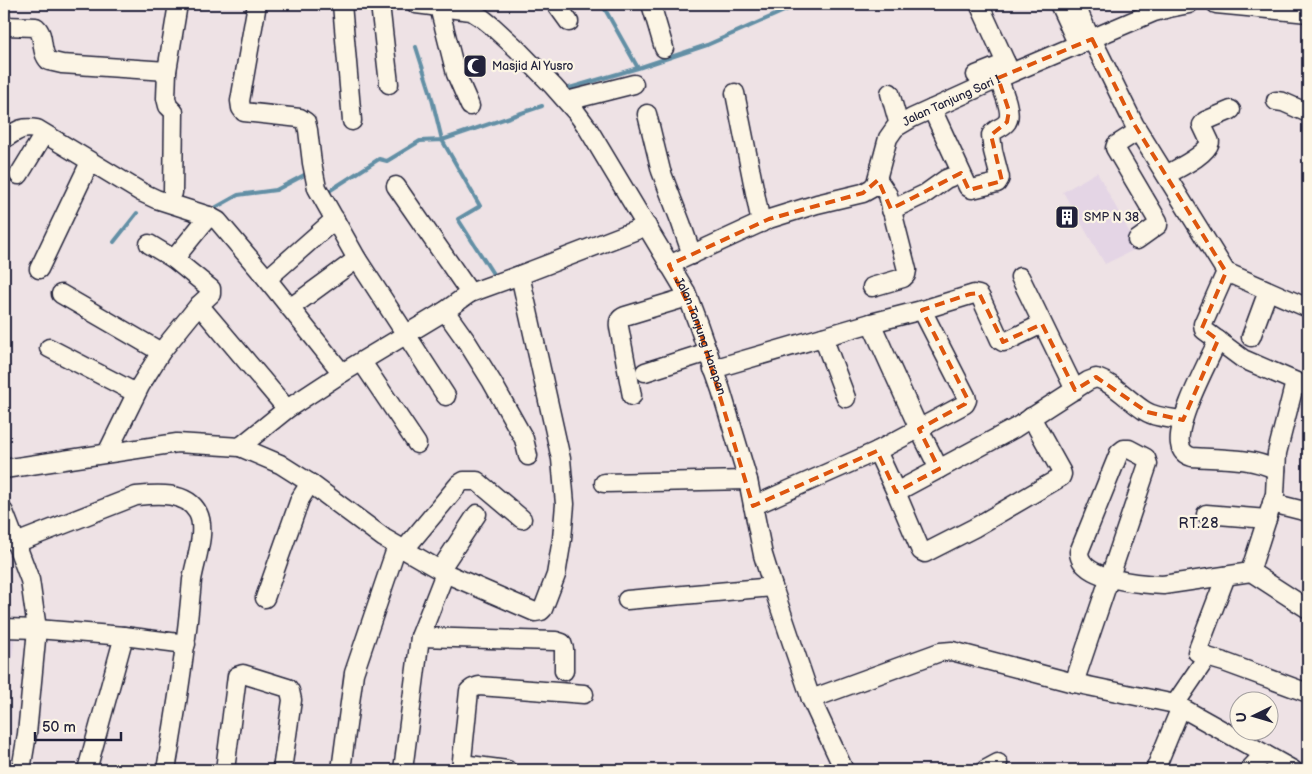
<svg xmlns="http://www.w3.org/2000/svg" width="1312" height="774" font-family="'Balsamiq Sans',sans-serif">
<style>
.built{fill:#e4d5e5}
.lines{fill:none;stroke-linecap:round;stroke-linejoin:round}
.stream{stroke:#628fa5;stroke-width:4}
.minor-casing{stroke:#22223b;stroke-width:21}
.minor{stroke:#fcf5e5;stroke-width:18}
.marked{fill:none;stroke:#de560e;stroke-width:4;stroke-dasharray:10 6;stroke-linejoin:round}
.labels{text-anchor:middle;stroke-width:4.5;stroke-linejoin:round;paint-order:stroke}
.poi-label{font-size:12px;fill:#22223b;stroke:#fcf5e5;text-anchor:start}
.street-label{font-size:12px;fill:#22223b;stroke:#fcf5e5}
.neighbourhood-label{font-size:14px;letter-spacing:1px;fill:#22223b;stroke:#fcf5e5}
</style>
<rect width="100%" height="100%" fill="#eee2e5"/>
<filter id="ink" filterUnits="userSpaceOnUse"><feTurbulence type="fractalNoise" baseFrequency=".02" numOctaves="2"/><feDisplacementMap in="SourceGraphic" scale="10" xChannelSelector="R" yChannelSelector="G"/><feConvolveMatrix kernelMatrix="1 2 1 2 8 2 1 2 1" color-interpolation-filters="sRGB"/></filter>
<g filter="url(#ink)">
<path class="built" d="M1097 172 1138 248 1105 264 1063 192Z
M4 592 15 634 4 727Z"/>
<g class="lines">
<path class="stream" d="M602 4 638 68
M416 47 430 91 442 140 480 206 458 219 495 277
M566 89 638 68 707 45 800 4
M326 193 379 159 387 161 420 141 442 140 542 106
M211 208 213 209 238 195 276 190 308 173
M114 242 137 213"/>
<g class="minor-casing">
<g id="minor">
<path d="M257 4 240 101 241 108 244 112 300 118 306 122 308 130 312 163 317 188 357 259 446 396"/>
<path d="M342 4 352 121"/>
<path d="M380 4 389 84"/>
<path id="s1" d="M416 4 471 11 482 18 492 26 516 48 553 86 576 112 587 127 686 292 698 324 721 390 748 480 763 555 773 587 811 699 844 770"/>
<path d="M556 4 569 22"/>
<path d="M651 4 664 48"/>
<path d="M979 4 1006 63"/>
<path d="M1059 4 1078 45"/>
<path d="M1075 4 1087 31"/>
<path d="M1216 4 1308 13"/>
<path d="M439 7 456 74 470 106"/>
<path d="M4 26 36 27C46 36 39 51 49 61L62 64 167 71"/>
<path d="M1092 39 1134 124 1226 272 1308 308"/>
<path d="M976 75 1006 63"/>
<path d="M735 93 761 223"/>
<path d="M890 93 899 125"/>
<path d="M567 101 634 84"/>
<path d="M1276 101 1283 102 1308 113"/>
<path d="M932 109 968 187 972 189 997 183 1000 178 993 151 991 135C996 127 1002 129 1007 122 1013 113 1002 88 998 78"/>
<path d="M647 114 661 171 681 223 692 255"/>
<path d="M4 139C17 131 21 126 37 129L141 192 156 199 209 216 218 221 267 279 342 373"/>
<path d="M19 175 44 134"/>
<path d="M1166 175C1178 168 1206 156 1210 142L1202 125 1205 121 1231 110"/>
<path d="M396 186 470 293"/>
<path d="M173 193 174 112 168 106 166 98 167 71 178 4"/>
<path d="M891 210 925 194 946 179 961 173"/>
<path d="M1137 240 1158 225V221L1115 148 1116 145 1138 131"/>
<path d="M174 259 209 216"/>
<path id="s2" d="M669 265 769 219 817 204 863 193 872 188 876 183 888 138 895 128 912 118 1011 73 1154 12 1169 8 1189 4"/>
<path d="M39 269 90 162"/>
<path d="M1226 272 1203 324 1204 330 1243 359 1308 387"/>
<path d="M1020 277 1075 390"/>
<path d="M267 279 335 219"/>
<path d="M872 287 903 278 906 275 907 270 888 195 878 180"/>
<path d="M61 294 161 352"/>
<path d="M199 305 287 409"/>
<path d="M290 308 357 259"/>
<path d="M445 311 467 342 492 382 524 439 528 456"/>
<path d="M871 323 922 310 974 294 979 295 981 298 1000 340 1003 342 1007 341 1042 324"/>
<path d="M823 337 846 398"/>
<path d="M1251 337 1268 291"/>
<path d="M1218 340C1208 362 1176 421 1180 444 1181 451 1185 455 1192 457 1220 459 1251 457 1276 470"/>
<path d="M49 348 136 393"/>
<path d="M362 362 417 444"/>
<path d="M713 369 871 323 919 429 939 469"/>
<path d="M645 372 708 352"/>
<path d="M632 396 619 327C618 321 620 318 625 316L688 297"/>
<path d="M240 447 280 464 310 483 384 538 445 573 535 612 541 611 543 609 556 575 562 539 565 504 561 459 520 275"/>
<path d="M877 451 896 492 921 551 925 553 974 528 1061 477 1062 474 1061 471 1031 417"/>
<path d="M107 453 140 386 161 352 199 305 211 294V289L174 259 149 244"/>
<path d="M4 469 177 443 240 447 287 409 342 373 445 311 470 293 520 275 647 226"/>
<path d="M604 483 748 480"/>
<path d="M896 492 1015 428 1088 381 1096 378C1114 383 1129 401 1145 411 1156 418 1170 418 1183 420"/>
<path d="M1272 503 1308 512"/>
<path d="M753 506 877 451 965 404 967 400 966 396 922 310"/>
<path d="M4 512 16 543 30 580 37 629 27 734 21 770"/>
<path d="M1206 514 1267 519"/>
<path d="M16 543 136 496C156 494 187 491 198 513 207 531 195 561 192 580 190 602 188 624 185 645 180 687 173 729 166 770"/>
<path d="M404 550 459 484 464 481H477L522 519"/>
<path d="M440 570 477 514"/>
<path d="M1250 572 1275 494 1277 453 1295 382"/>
<path d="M265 598 300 499 310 483"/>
<path d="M627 600 773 587"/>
<path d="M4 628 37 629 124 636 186 644"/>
<path d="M420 637 556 641 562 643 564 649V671"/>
<path d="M1207 657 1224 662 1308 693"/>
<path d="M1074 683 1148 464 1146 458 1129 449H1124L1119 453 1079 552C1080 580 1141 584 1163 585L1251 572 1308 609"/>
<path d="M811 699 940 652 952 651 1074 683 1175 704 1293 770"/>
<path d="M1175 704 1207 657 1197 652 1226 576"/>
<path d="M462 764 507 770"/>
<path d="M87 770 124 636"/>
<path d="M225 770 237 676 243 674 288 688 290 691 292 700 282 770"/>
<path d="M341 770 354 673 397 546"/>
<path d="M403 770 420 637 445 573"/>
<path d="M461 770 469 691 473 688 479 686 584 694"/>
<path d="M985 770 998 763"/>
<path d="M1155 770 1181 707"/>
<path d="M1249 770 1264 754"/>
</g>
</g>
<use href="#minor" class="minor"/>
</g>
</g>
<path class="marked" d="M1092 39 1134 124 1226 272 1202 328 1218 340 1183 420 1147 412 1096 377 1075 390 1042 324 1003 342 979 293 970 294 922 310 967 398 965 404 919 429 939 469 896 492 877 451 753 506 698 324 669 265 769 219 863 193 878 180 891 209 961 173 969 190 1002 181 991 135 1007 122 1009 111 998 78Z"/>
<defs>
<g id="mosque-square" transform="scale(1.25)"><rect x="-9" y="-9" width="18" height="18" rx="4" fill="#22223b" stroke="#fcf5e5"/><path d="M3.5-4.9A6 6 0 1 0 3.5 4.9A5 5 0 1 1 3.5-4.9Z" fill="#fff"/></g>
<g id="building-square" transform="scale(1.25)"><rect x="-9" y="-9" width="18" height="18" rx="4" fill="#22223b" stroke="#fcf5e5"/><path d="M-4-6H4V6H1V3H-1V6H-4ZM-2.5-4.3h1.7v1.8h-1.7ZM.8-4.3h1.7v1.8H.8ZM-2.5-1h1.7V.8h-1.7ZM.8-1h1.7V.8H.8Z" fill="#fff"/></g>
</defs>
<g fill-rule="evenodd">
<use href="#mosque-square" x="475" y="66"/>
<use href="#building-square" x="1067" y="217"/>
</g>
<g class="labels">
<g class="poi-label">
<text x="492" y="70">Masjid Al Yusro</text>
<text x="1084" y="221">SMP N 38</text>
</g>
<g class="street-label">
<text dy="4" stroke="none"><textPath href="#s2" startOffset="346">Jalan Tanjung Sari I</textPath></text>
<text dy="4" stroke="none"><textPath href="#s1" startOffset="459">Jalan Tanjung Harapan</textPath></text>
</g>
<g class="neighbourhood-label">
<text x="1199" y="528">RT.28</text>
</g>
</g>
<rect width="1312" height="774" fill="none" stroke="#fcf5e5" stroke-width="20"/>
<rect x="10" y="10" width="1292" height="754" fill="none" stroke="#22223b" stroke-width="2" filter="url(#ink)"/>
<g transform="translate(1254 716) rotate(265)"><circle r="24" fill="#fcf5e5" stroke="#a5a1a1"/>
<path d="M0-4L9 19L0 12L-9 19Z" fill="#22223b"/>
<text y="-8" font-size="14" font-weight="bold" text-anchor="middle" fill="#22223b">U</text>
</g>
<path d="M35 732v8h86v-8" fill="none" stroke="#22223b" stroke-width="2.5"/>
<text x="42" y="732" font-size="15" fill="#22223b" stroke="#fcf5e5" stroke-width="4" paint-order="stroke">50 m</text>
</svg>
